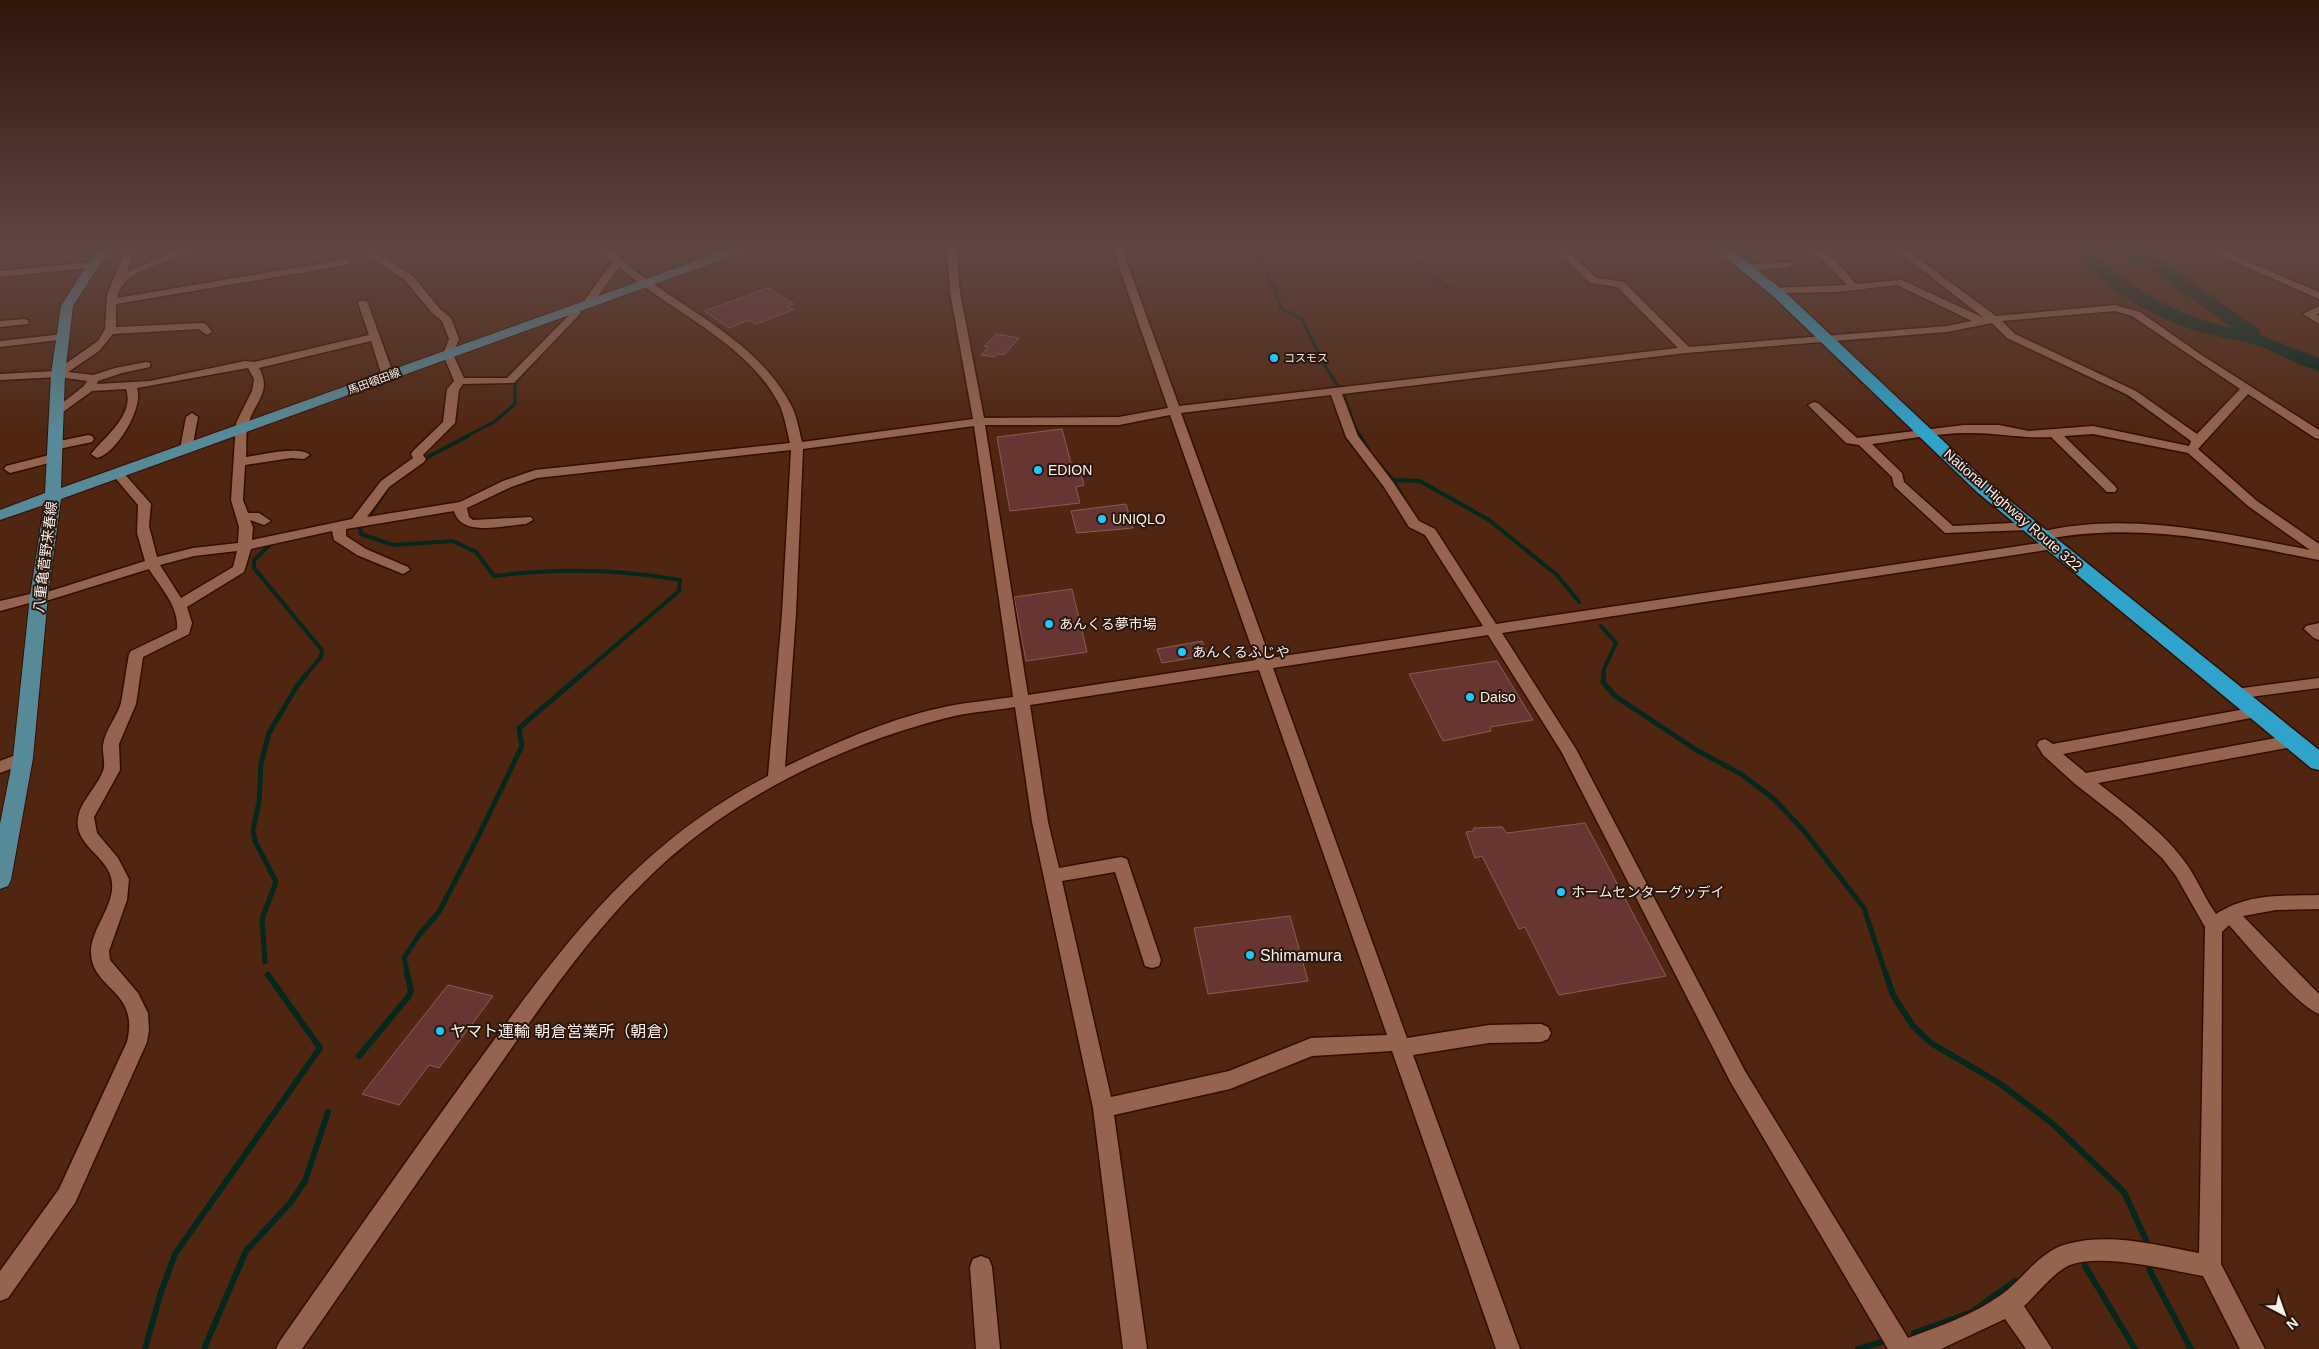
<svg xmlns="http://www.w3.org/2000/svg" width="2319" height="1349" font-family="Helvetica,'Noto Sans JP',sans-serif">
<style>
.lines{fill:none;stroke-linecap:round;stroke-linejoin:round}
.stream-far3{stroke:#04291c;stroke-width:3}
.stream-far2{stroke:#04291c;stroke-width:4}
.stream-far1{stroke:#04291c;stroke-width:5}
.stream{stroke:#04291c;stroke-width:6}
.river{fill:#04291c;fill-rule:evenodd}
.building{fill:#673632;stroke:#8e5a55}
.minor-casing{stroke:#340c00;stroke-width:3}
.major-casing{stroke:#340c00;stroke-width:2}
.highway-casing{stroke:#340c00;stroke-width:3}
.minor{fill:#94644e;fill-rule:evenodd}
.major{fill:#578a98;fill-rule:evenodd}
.highway{fill:#2fa3ca;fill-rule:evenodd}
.poi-dot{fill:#1ec9fd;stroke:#29160d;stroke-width:2}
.labels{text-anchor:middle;stroke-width:4;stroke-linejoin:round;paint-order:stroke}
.far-poi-label{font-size:11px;fill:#fbf0eb;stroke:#29160d;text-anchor:start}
.far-street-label{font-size:11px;fill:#fbf0eb;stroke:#29160d}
.poi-label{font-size:14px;fill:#fbf0eb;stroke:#29160d;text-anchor:start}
.street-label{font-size:14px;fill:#fbf0eb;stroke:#29160d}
.near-poi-label{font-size:16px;fill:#fbf0eb;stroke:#29160d;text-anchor:start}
</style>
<rect width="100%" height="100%" fill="#502611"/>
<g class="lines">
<path class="stream-far3" d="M1252 246 1274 288 1281 308 1302 319 1325 366 1344 395 1355 427 1361 437
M1403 246 1427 273 1449 288
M1891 246 1899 252
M624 257 630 246
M572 322 579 315
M2034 350 2125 394 2159 417
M465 437 494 422 515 404V380L517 377"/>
<path class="stream-far2" d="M1360 436 1368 449
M422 460 468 436
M1380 465 1393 480 1420 481 1489 520 1557 575 1579 602
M1393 480 1405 501
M2219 480 2236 495
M387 489 360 529 361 534 393 545 453 541 476 552 494 576C556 568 618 569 680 580L679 591 580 676
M270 545 254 560V568L322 650 321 657 305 676
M1601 626 1616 643 1604 669 1603 676"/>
<path class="stream-far1" d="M1604 675 1603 682 1615 696 1698 751 1741 774 1774 799 1804 831 1864 908 1886 975
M265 962 262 919 276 882 255 841 253 830 259 802 261 763 269 733 297 686 306 675
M408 975 404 958 419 935 439 912 478 837 522 746 519 728 581 675"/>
<path class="stream" d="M1886 974 1893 995 1913 1026 1931 1043 1999 1083 2053 1124 2124 1192 2146 1240 2147 1248
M359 1056 408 997 411 990 407 974
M2149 1260 2150 1271 2191 1349
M2085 1266 2135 1349
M1914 1333 1972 1312 2015 1281
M145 1349 161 1292 175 1254 320 1048 268 975
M204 1349 246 1251 291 1202 305 1181 328 1112
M1858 1349 1889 1340"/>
<path class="river" d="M2071 246H2088C2127 287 2177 317 2233 328L2149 269 2109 250 2107 246H2127L2161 261 2259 329 2260 335 2319 358V371C2298 366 2279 353 2259 346 2238 339 2216 337 2196 331 2150 316 2099 287 2071 246Z"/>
</g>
<path class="building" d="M768 288 794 304 787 306 793 310 756 324 749 320 729 328 704 311Z
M996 334 1019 338 1004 355 998 354 995 357 981 355 988 347 984 346Z
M1062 429 1073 471 1080 470 1084 485 1076 487 1080 503 1010 511 997 437Z
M1126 504 1133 528 1077 533 1071 511Z
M1072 589 1087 652 1026 661 1014 597Z
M1202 641 1208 655 1162 663 1157 649Z
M1497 661 1533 720 1490 727 1491 731 1443 741 1409 674Z
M1585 823 1666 976 1559 995 1525 927 1519 929 1482 856 1475 858 1466 832 1473 831 1474 828 1502 827 1507 833Z
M1290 916 1308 981 1208 994 1194 928Z
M448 985 493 996 439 1068 429 1065 399 1105 362 1094Z"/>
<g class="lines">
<g class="minor-casing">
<path id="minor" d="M117 246H125L133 256 127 272 185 246H197C177 265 123 265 117 298L347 259 352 262 347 265 116 304V327L202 323 206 324 212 332 207 335 199 329 113 334 99 351 68 372 93 375 115 368 146 362 150 363V367L122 373 98 381 97 384 150 381 245 361 254 362 369 335 358 303 359 301H367L394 376 392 378H384L382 376 371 341 259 368C272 391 256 400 249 422 245 432 247 446 246 457 260 455 300 445 310 455L304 459 291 458 245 465 243 500 248 513H259L271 521 264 525 250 520 253 527 252 540 352 519 381 481 413 458 411 454 413 451 443 422 447 389 454 381 443 354 449 339 442 321 432 313 405 280 370 257 362 246H371L376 253 413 276 440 309 451 318 459 339 453 354 464 378H507L569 315V307H577L581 313 514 383 463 384 459 390 455 423 423 455 426 459 424 462 389 487 367 517 460 502 503 481 535 470 790 443C787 431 785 418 780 406 750 344 670 311 619 267L591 306H583L582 304 612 262 593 246H603L622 258 623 261C678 307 756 338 791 405 797 416 799 430 802 442L973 419 950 292 947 246H956L960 292 984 418 1119 417 1168 408 1112 246H1121L1179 406 1678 348 1617 287 1590 283 1553 246H1562L1597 278 1624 282 1689 347 1947 326 1972 321 1897 285 1838 292 1770 293V289L1774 288 1847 285 1823 260 1803 246C1827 246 1841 266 1856 284L1902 280 1984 318 1891 246H1901L1996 316 2115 305 2140 312 2200 354 2319 430V439L2315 438 2248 394 2198 449 2257 501 2319 544V560C2221 541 2141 521 2041 540L2034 536 2036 533C2127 510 2220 533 2310 550L2248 506 2188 453 2093 434 2064 436 2115 486 2117 489 2115 492H2107L2051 437C2023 439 1996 432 1967 433 1936 433 1903 440 1872 444L1902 473 1904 482 1953 526 2030 522 2037 526 2030 530 1945 533 1894 486 1892 477 1859 445 1846 443 1808 405 1814 402 1818 403 1857 438 1964 425H1999L2029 431 2093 426 2189 446 2191 441 2128 395 2007 338 1992 323 1947 332 1686 353 1342 394 1358 436 1393 482 1419 521 1435 529 1496 624 2053 541 2060 545 2053 549 1502 633 1576 749 1745 1071 1908 1338C1940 1326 1973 1315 2001 1295 2023 1279 2040 1251 2067 1244 2109 1232 2157 1245 2199 1253L2205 927 2176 876 2162 858 2120 819 2075 784 2043 755 2037 745 2039 741 2045 739 2053 744 2256 707 2261 708 2264 712 2261 716 2256 717 2063 754 2086 773 2292 735 2298 737 2300 741 2298 745 2292 747 2098 783C2127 806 2159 828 2182 858 2196 875 2203 896 2216 914 2249 893 2281 896 2319 895V909L2276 910 2243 916 2319 994V1014C2297 1006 2247 945 2229 925L2222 932 2221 1264 2265 1349H2240L2203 1276C2168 1270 2103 1253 2070 1265 2055 1271 2036 1295 2024 1306L2052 1349H2026L2005 1319 1941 1349H1888L1731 1083 1561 751 1488 635 1273 668 1407 1038 1489 1025 1541 1024 1548 1027 1551 1033 1548 1039 1541 1042 1489 1043 1413 1055 1520 1349H1496L1392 1051 1312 1056 1230 1089 1114 1115 1147 1349H1123L1093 1108 1032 822 1015 707C992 711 968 712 946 718 837 746 725 801 645 881 583 942 535 1015 485 1086 423 1173 363 1261 302 1349H276L280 1341C341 1254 402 1167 464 1081 555 957 627 849 768 776L782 614 791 450 537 478 511 487 467 508 469 517 473 520 531 517 533 520 526 524C505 525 461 538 454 511L346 529V536L366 549 408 567 410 570 403 574 357 555 334 540 332 531 251 549 244 572 187 607 192 623 189 634 143 657 136 704 119 744 120 770 94 817 97 833 118 858 129 879 127 900 109 951 110 960 138 993 148 1013 149 1030 147 1042 75 1203 8 1298 0 1301V1271L59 1189 127 1042C140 989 91 990 91 952 91 925 122 900 109 872 101 854 74 842 78 818 80 802 97 787 103 771 106 763 102 753 103 745 105 730 117 717 121 703 124 687 126 670 129 654L131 651 177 629C179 606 160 587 149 569L49 600 44 599 0 611V601L39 592 44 593 145 561 137 533 138 505 111 473 117 469 121 470 151 504 149 526 157 557 193 548 238 543 239 527 231 500 236 423 252 391 254 379 248 368 137 388C144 407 117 453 97 458L91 454C105 436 135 415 126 389L92 391 56 417 50 413 52 411 84 386 87 381 58 377 0 380V374L55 371 98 341 105 329 107 295 123 256ZM2115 311 2132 316 2240 389 2197 434 2136 391 2015 334 2002 321ZM1331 395 1346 437 1384 487 1409 527 1425 535 1483 626 1270 658 1181 413ZM1170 415 1256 660 1028 695 985 425H1119ZM974 426 1013 697C992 700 970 702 949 706 893 717 837 742 785 767L796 614 803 449ZM237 551 233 567 181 598 160 565 194 556ZM1259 670 1387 1035 1311 1038 1229 1071 1111 1097 1062 881 1115 872 1145 966 1152 968 1159 966 1161 960 1127 859 1121 857 1059 868 1048 822 1030 705Z
M2199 246H2211L2319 292V299Z
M93 262 98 265 96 267 0 277V271Z
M1788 262 1791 263V267L1746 271 1741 268 1746 265Z
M2319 306V313L2316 314 2319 316V324L2303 314Z
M24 319 28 320V324L0 327V321Z
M63 334 68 337 67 339 0 347V341Z
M192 413 198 417 192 449 186 453 180 449 186 417Z
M88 435 92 436 94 439 92 442 54 450 48 446 50 443Z
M53 454 59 458 57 461 10 473 4 469 6 466Z
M2319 623V640L2314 638 2304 629 2306 626Z
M2319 678V688L2235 699 2230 698 2227 694 2230 690 2235 689Z
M23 752 29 754 31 758 29 762 0 773V761Z
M981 1256 989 1259 992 1267 1000 1349H976L970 1267 973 1259Z"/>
</g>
<g class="major-casing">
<path id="major" d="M103 246H115L98 267 73 306 65 374 61 488 738 246H754L752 249 61 499 48 596 33 758 11 880 8 886 0 889V824L13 758 30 596 44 505 0 520V510L45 493 51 374 61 306 89 262Z"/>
</g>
<g class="highway-casing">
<path id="highway" d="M1712 246H1727L1784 291 1989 484 2319 750V770L2311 768 1977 492 1774 297Z"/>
</g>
<use href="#minor" class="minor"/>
<use href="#major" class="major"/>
<use href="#highway" class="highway"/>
</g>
<linearGradient id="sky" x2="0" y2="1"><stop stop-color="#2c1509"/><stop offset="0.57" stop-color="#5e4743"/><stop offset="1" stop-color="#5e4743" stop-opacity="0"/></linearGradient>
<rect width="2319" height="434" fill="url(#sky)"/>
<g class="poi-dot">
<circle cx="1274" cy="358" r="5"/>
<circle cx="1038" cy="470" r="5"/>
<circle cx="1102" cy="519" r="5"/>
<circle cx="1049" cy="624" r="5"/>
<circle cx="1182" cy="652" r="5"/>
<circle cx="1470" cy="697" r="5"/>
<circle cx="1561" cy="892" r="5"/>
<circle cx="1250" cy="955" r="5"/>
<circle cx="440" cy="1031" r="5"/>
</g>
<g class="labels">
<g class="far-poi-label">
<text x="1284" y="362">コスモス</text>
</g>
<g class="far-street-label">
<text transform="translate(374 381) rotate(-20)" y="4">馬田頓田線</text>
</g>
<g class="poi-label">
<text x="1048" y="475">EDION</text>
<text x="1112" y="524">UNIQLO</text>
<text x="1059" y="629">あんくる夢市場</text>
<text x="1192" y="657">あんくるふじや</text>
<text x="1480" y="702">Daiso</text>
<text x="1571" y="897">ホームセンターグッデイ</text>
</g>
<g class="street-label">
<text transform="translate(2013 510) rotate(41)" y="5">National Highway Route 322</text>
<text transform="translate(45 557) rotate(-83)" y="5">八重亀菅野来春線</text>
</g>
<g class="near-poi-label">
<text x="1260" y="961">Shimamura</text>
<text x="450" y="1037">ヤマト運輸 朝倉営業所（朝倉）</text>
</g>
</g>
<g transform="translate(2284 1314) rotate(139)" stroke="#29160d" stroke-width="4" paint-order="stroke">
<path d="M0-4L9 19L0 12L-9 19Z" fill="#fbf0eb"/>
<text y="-8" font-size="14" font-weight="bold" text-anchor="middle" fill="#fbf0eb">N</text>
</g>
</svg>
